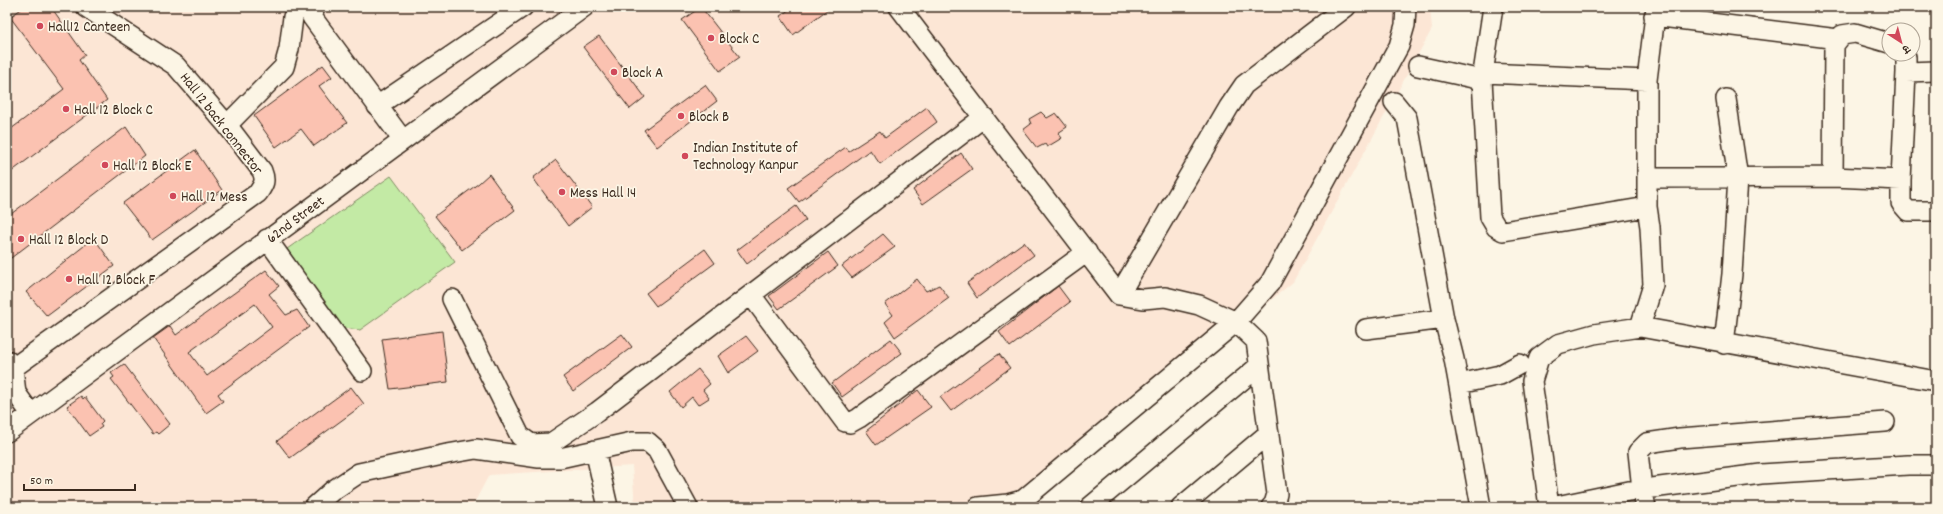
<svg xmlns="http://www.w3.org/2000/svg" width="1943" height="514" font-family="Dekko,'Playpen Sans Deva',sans-serif">
<style>
.built{fill:#fce6d5}
.green{fill:#c3eaa5;stroke:#7f8a62}
.building{fill:#fbc2b1;stroke:#3b2a1e;fill-rule:evenodd}
.lines{fill:none;stroke-linecap:round;stroke-linejoin:round}
.minor-casing{stroke:#3b2a1e;stroke-width:22}
.minor{stroke:#fcf5e5;stroke-width:19}
.poi-dot{fill:#d1495b;stroke:#fcf5e5;stroke-width:1.5}
.labels{text-anchor:middle;stroke-width:3.5;stroke-linejoin:round;paint-order:stroke}
.poi-label{font-size:15px;fill:#3b2a1e;stroke:#fcf5e5;text-anchor:start}
.street-label{font-size:15px;fill:#3b2a1e;stroke:#fcf5e5}
</style>
<rect width="100%" height="100%" fill="#fcf5e5"/>
<filter id="ink" filterUnits="userSpaceOnUse"><feTurbulence type="fractalNoise" baseFrequency=".025" numOctaves="2"/><feDisplacementMap in="SourceGraphic" scale="8" xChannelSelector="R" yChannelSelector="G"/><feConvolveMatrix kernelMatrix="1 2 1 2 8 2 1 2 1" color-interpolation-filters="sRGB"/></filter>
<g filter="url(#ink)">
<path class="built" d="M7 7H1430L1432 29 1293 282 1020 507H635L632 466 489 475 472 507H384L342 499 341 507H7Z"/>
<path class="green" d="M391 176 455 262 360 330 343 328 287 249Z"/>
<path class="building" d="M24 7H51L85 55 79 60 107 100 7 175V132L64 89 10 17Z
M701 7 740 57 720 71 682 20Z
M793 7H831L793 35 780 16Z
M599 36 645 97 630 109 583 47Z
M323 65 332 77 319 86 347 123 314 146 301 129 276 147 254 116Z
M705 85 717 101 657 147 644 130Z
M927 107 937 122 880 164 870 150 799 202 788 188 846 147 849 151 880 131 885 138Z
M1041 112 1047 118 1056 113 1067 127 1058 133 1062 138 1047 147 1045 144 1037 148 1023 130 1031 124 1029 119Z
M126 127 145 156 7 261V217Z
M195 150 222 190 152 240 123 203Z
M961 153 972 169 923 204 913 190Z
M556 160 592 207 568 226 533 178Z
M489 174 515 210 462 250 435 216 479 183Z
M796 206 806 220 747 264 737 250Z
M883 234 895 247 852 278 842 266Z
M94 238 114 266 47 316 26 292Z
M1024 242 1034 255 977 298 967 283Z
M705 249 715 263 656 306 646 293Z
M828 252 838 266 779 309 769 296Z
M266 270 279 286 269 294 286 315 297 310 309 327 218 394 223 401 206 413 153 338 170 326 176 335ZM255 304 272 327 207 376 189 352Z
M917 279 926 291 939 285 949 298 895 337 885 322 893 315 885 304Z
M1058 286 1070 302 1010 347 999 332Z
M442 331 448 382 390 389 382 339Z
M622 334 632 347 573 391 563 377Z
M746 336 758 351 728 373 718 356Z
M891 339 902 353 842 397 832 383Z
M999 354 1010 368 951 411 940 397Z
M124 364 170 424 158 434 156 432 153 434 111 379 114 377 111 373Z
M698 369 710 384 703 390 709 398 698 405 692 397 681 407 670 392Z
M351 387 364 404 290 458 277 441Z
M918 390 931 407 876 445 866 431Z
M81 396 83 399 85 397 103 421 100 424 102 427 89 436 67 406Z"/>
<g class="lines">
<g class="minor-casing">
<path id="minor" d="M315 7 312 17 402 139
M899 7 1119 295 1143 299 1165 297 1199 305 1236 322 1256 341 1277 494 1274 504 1271 507
M1493 7 1482 80 1490 217 1496 227 1503 231 1647 207
M1654 16 1838 39
M1903 54 1906 57V72L1901 180V203L1908 211H1936
M1418 66 1482 80
M1906 72 1936 71
M1484 73 1647 80
M1394 102 1407 118 1444 319 1454 359 1481 507
M377 106 523 7
M227 125 284 67 289 49 293 17 298 7
M1833 177 1834 45 1842 35 1855 33 1889 43
M1647 178 1833 177 1901 180
M267 239 362 371
M751 295 845 422 850 423 859 418 1087 252
M1119 295 1229 107 1244 85 1346 7
M452 299 520 436 531 444 551 443 597 412 984 117
M1640 327 1653 285 1650 227 1647 207V80L1656 7
M1366 329 1444 319
M1724 344 1732 274 1738 178 1726 99
M7 360 13 368 258 193C264 184 266 181 262 171L227 125 176 66 86 7
M13 368 16 393 31 414
M1459 384 1500 375 1520 364
M7 432 584 7
M595 450 608 507
M314 507 332 491 359 473 447 454 476 449 539 458H560L632 442H648L657 450 688 507
M978 507 1008 504 1023 500 1236 322 1270 283 1399 46 1405 25 1406 7
M1090 507 1259 366
M1181 507 1269 433
M1549 507 1532 381 1539 358 1558 344 1594 334 1640 327 1936 381
M1552 507 1629 491 1761 474 1908 465H1936
M1646 507 1642 489 1638 452 1647 443 1680 438 1885 422"/>
</g>
<use href="#minor" class="minor"/>
</g>
</g>
<g class="poi-dot">
<circle cx="40" cy="26" r="4"/>
<circle cx="711" cy="38" r="4"/>
<circle cx="614" cy="72" r="4"/>
<circle cx="66" cy="109" r="4"/>
<circle cx="681" cy="116" r="4"/>
<circle cx="685" cy="156" r="4"/>
<circle cx="105" cy="165" r="4"/>
<circle cx="562" cy="192" r="4"/>
<circle cx="173" cy="196" r="4"/>
<circle cx="21" cy="239" r="4"/>
<circle cx="69" cy="279" r="4"/>
</g>
<g class="labels">
<g class="poi-label">
<text x="48" y="31">Hall12 Canteen</text>
<text x="719" y="43">Block C</text>
<text x="622" y="77">Block A</text>
<text x="74" y="114">Hall 12 Block C</text>
<text x="689" y="121">Block B</text>
<text x="693" y="152">Indian Institute of<tspan x="693" dy="17">Technology Kanpur</tspan></text>
<text x="113" y="170">Hall 12 Block E</text>
<text x="570" y="197">Mess Hall 14</text>
<text x="181" y="201">Hall 12 Mess</text>
<text x="29" y="244">Hall 12 Block D</text>
<text x="77" y="284">Hall 12 Block F</text>
</g>
<g class="street-label">
<text transform="translate(222 123) rotate(52)" y="5">Hall 12 back connector</text>
<text transform="translate(295 219) rotate(-37)" y="5">62nd Street</text>
</g>
</g>
<rect width="1943" height="514" fill="none" stroke="#fcf5e5" stroke-width="24"/>
<rect x="12" y="12" width="1919" height="490" fill="none" stroke="#3b2a1e" stroke-width="1.5" filter="url(#ink)"/>
<g transform="translate(1901 42) rotate(144)"><circle r="19" fill="#fcf5e5" stroke="#afa495"/>
<path d="M0-3L7 15L0 10L-7 15Z" fill="#d1495b"/>
<text y="-6" font-size="11" font-weight="bold" text-anchor="middle" fill="#3b2a1e">उ</text>
</g>
<path d="M24 484v6h111v-6" fill="none" stroke="#3b2a1e" stroke-width="2"/>
<text x="30" y="484" font-size="12" fill="#3b2a1e" stroke="#fcf5e5" stroke-width="3" paint-order="stroke">50 m</text>
</svg>
